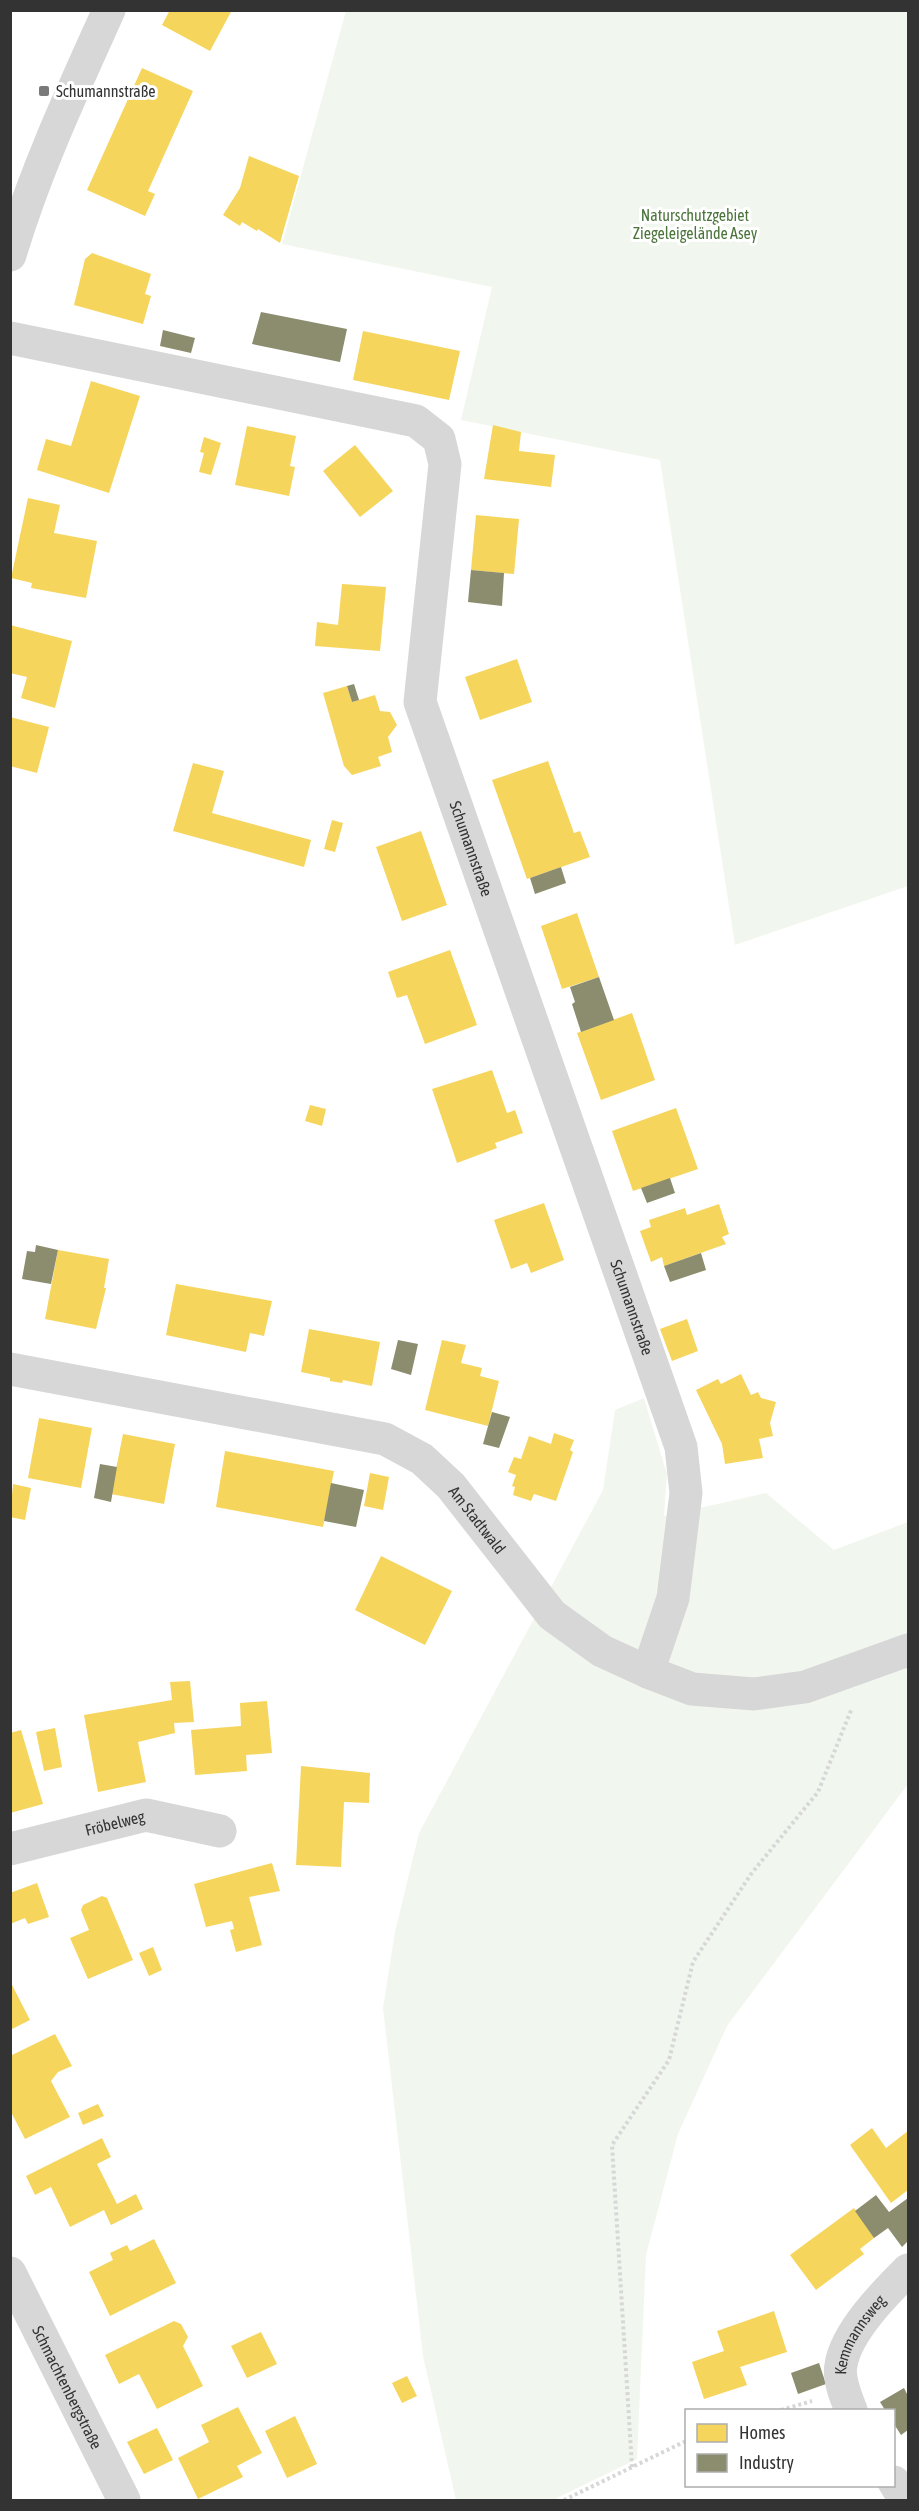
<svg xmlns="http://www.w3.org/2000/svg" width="919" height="2511" font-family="'Asap Condensed',sans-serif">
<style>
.green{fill:#f1f7ee}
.homes{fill:#f6d55c}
.industry{fill:#8c8c6e}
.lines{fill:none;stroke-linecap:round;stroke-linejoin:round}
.path{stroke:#d7d7d7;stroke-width:4;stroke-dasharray:3 3;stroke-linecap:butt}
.minor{stroke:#d7d7d7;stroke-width:33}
.poi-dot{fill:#7a7a7a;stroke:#fff;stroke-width:2}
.labels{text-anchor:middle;stroke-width:6;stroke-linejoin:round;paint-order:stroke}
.poi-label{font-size:16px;fill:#333;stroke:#fff;text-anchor:start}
.park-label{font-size:16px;fill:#4b743b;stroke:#fff}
.street-label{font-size:16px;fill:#333;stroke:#fff}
</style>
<rect width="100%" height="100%" fill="#fff"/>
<path class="green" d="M346 11H908V886L735 945 660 460 461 420 492 287 282 244Z
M644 1398 667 1474 664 1516 766 1493 834 1550 908 1522V1784L727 2026 678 2134 646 2255 637 2459 553 2500H456L423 2356 383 2008 395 1932 419 1833 603 1490 615 1410Z"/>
<path class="homes" d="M170 10H232L210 51 162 25Z
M142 68 193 91 148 191 155 194 145 216 87 190Z
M249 156 299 176 280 243 258 229 257 231 242 222 240 226 223 215 240 188Z
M92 253 151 274 145 294 151 296 143 324 74 305 85 259Z
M363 331 460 351 449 400 353 380Z
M91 381 140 396 109 493 37 470 46 439 71 446Z
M493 425 521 432 519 451 555 455 551 487 484 479Z
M247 426 296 436 290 466 295 467 289 496 235 485Z
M204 437 221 443 211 475 199 472 204 453 200 452Z
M355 445 393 491 360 517 323 471Z
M28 498 60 505 54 533 97 541 86 598 31 588 32 583 11 578Z
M476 515 519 519 514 574 471 570Z
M342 584 386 587 380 651 315 646 317 622 338 625Z
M10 625 72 641 55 708 21 698 27 677 10 673Z
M517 659 532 702 480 720 465 677Z
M347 686 352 702 375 695 380 711 390 712 397 725 388 737 392 752 378 757 381 766 352 775 344 766 323 693Z
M10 717 49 727 37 773 10 766Z
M548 761 574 833 580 831 590 857 527 879 492 780Z
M193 763 224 771 212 813 311 840 304 867 173 831Z
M332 820 343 823 335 852 324 849Z
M421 831 447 905 402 921 376 847Z
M577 913 599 977 562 989 541 926Z
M450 950 477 1025 425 1044 407 995 397 998 388 972Z
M632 1013 655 1080 601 1100 577 1033Z
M492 1070 507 1113 515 1110 523 1133 495 1143 497 1148 457 1163 432 1089Z
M310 1105 326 1109 322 1126 305 1121Z
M676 1108 698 1169 633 1191 612 1131Z
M544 1203 564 1260 531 1273 527 1263 511 1269 494 1220Z
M719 1204 729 1234 722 1237 726 1244 664 1266 662 1257 651 1262 640 1231 651 1227 649 1220 685 1208 687 1215Z
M58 1250 109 1259 104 1288H106L96 1329 45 1319Z
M176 1284 272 1301 264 1336 250 1333 246 1352 166 1335Z
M687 1319 698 1351 672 1361 660 1329Z
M309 1329 380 1342 372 1386 343 1380 342 1383 330 1381V1378L301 1372Z
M442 1340 466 1345 461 1363 482 1368 480 1376 499 1381 488 1426 425 1410Z
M741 1374 751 1395 758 1392 761 1398 776 1402 770 1423 773 1436 759 1439 763 1458 725 1464 722 1444 696 1390 718 1379 721 1384Z
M39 1418 92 1428 81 1488 28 1478Z
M554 1433 574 1440 570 1450 573 1452 556 1501 534 1494 531 1501 513 1495 515 1487 512 1486 516 1475 508 1472 514 1457 521 1459 529 1436 551 1444Z
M123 1434 175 1444 164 1504 111 1494Z
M225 1451 334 1471 323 1527 216 1507Z
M370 1473 389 1477 383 1510 364 1506Z
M13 1484 31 1488 25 1520 10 1517Z
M381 1556 452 1591 425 1645 355 1610Z
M190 1681 194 1722 174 1723 175 1733 138 1742 146 1782 98 1792 84 1715 172 1700 170 1682Z
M267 1701 272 1753 246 1755 247 1771 195 1775 191 1730 241 1726 240 1703Z
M55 1728 62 1767 44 1771 36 1732Z
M21 1730 43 1804 10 1813V1733Z
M301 1766 370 1773 369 1803 344 1802 341 1867 296 1865Z
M272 1863 280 1891 249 1897 262 1945 236 1952 230 1930 234 1929 232 1921 206 1927 194 1884Z
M37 1883 49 1917 28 1924 25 1918 10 1924V1893Z
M102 1896 107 1898 133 1960 88 1979 70 1938 89 1930 81 1910 83 1905Z
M153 1947 162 1970 149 1976 139 1953Z
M10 1981 30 2020 10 2030Z
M55 2034 72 2066 58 2072 51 2081 70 2117 25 2139 10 2110V2056Z
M98 2104 104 2116 83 2125 78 2113Z
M872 2128 886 2148 908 2131V2190L891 2203 850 2145Z
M102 2138 111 2157 97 2164 117 2204 136 2194 143 2209 111 2225 104 2210 70 2227 51 2187 35 2195 26 2176Z
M854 2208 874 2238 860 2249 864 2254 816 2290 790 2255Z
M154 2239 176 2283 110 2316 89 2272 113 2260 110 2253 127 2245 130 2251Z
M774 2311 787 2352 740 2367 747 2385 704 2399 692 2362 724 2351 717 2331Z
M174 2321 181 2324 188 2337 183 2346 203 2386 157 2409 139 2374 119 2384 105 2355Z
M261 2332 277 2364 247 2378 231 2346Z
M407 2376 417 2396 402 2403 392 2383Z
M238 2407 262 2453 237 2466 243 2477 198 2499 178 2458 209 2442 201 2425Z
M295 2416 317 2464 287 2478 265 2431Z
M157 2428 173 2460 144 2474 127 2442Z"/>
<path class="industry" d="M261 312 347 329 340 362 252 344Z
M163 330 195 338 191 353 160 346Z
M471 570 504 573 502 606 468 602Z
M354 684 359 700 352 702 347 686Z
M561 867 566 883 535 894 530 878Z
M599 977 614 1020 581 1032 572 1004 575 1002 570 987Z
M670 1178 675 1193 647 1203 641 1188Z
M36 1245 58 1250 51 1284 22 1279 27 1251 35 1252Z
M701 1253 706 1270 670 1282 664 1266Z
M398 1340 418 1344 411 1375 391 1369Z
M492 1412 510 1417 499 1448 483 1444Z
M100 1464 117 1467 111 1502 94 1498Z
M331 1483 364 1490 356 1527 324 1521Z
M876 2195 889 2212 908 2198V2241L902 2247 888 2228 874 2238 855 2211Z
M819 2363 826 2384 798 2394 791 2373Z
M904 2388 908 2396V2430L901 2435 894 2424V2410H885L880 2402Z"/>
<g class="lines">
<path class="path" d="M781 2410 812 2401
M632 2467 612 2145 669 2060 693 1962 751 1874 818 1792 852 1708
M564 2500 686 2441"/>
<g class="minor">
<path d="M10 255C35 171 73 90 109 10"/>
<path id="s1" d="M10 338 416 421 439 439 445 464 420 702 681 1447 686 1493 673 1598 648 1672"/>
<path id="s2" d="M10 1369 385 1439 422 1459 451 1486 552 1615 602 1651 648 1672 692 1689 754 1694 805 1687 908 1650"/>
<path id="s3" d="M10 1849 146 1815 220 1831"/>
<path id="s4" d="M10 2273 124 2500"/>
<path id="s5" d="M851 2410C846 2397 838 2379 841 2365 846 2332 885 2293 908 2270"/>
<path d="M894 2482 905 2500"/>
</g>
</g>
<rect class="poi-dot" x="38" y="85" width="12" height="12" rx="3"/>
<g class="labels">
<g class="poi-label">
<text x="56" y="97">Schumannstraße</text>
</g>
<g class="park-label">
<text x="695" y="221">Naturschutzgebiet<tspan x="695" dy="18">Ziegeleigelände Asey</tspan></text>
</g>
<g class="street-label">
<text dy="6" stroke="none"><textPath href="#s1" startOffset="864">Schumannstraße</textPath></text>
<text dy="6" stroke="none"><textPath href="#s1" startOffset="1350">Schumannstraße</textPath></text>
<text dy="6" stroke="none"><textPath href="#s2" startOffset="506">Am Stadtwald</textPath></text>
<text dy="6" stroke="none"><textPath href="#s3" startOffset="108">Fröbelweg</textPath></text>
<text dy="6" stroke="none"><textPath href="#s5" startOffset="82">Kemmannsweg</textPath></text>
<text dy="6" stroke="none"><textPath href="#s4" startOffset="128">Schmachtenbergstraße</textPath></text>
</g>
</g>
<rect width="919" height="2511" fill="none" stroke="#333333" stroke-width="24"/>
<rect x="685" y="2409" width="210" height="78" fill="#ffffff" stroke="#adadad" stroke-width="1.5"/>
<rect x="697" y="2424" width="30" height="18" fill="#f6d55c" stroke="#adadad" stroke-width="1.5"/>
<text x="739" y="2439" font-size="18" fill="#333333">Homes</text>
<rect x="697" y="2454" width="30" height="18" fill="#8c8c6e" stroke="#adadad" stroke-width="1.5"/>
<text x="739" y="2469" font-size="18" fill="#333333">Industry</text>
</svg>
